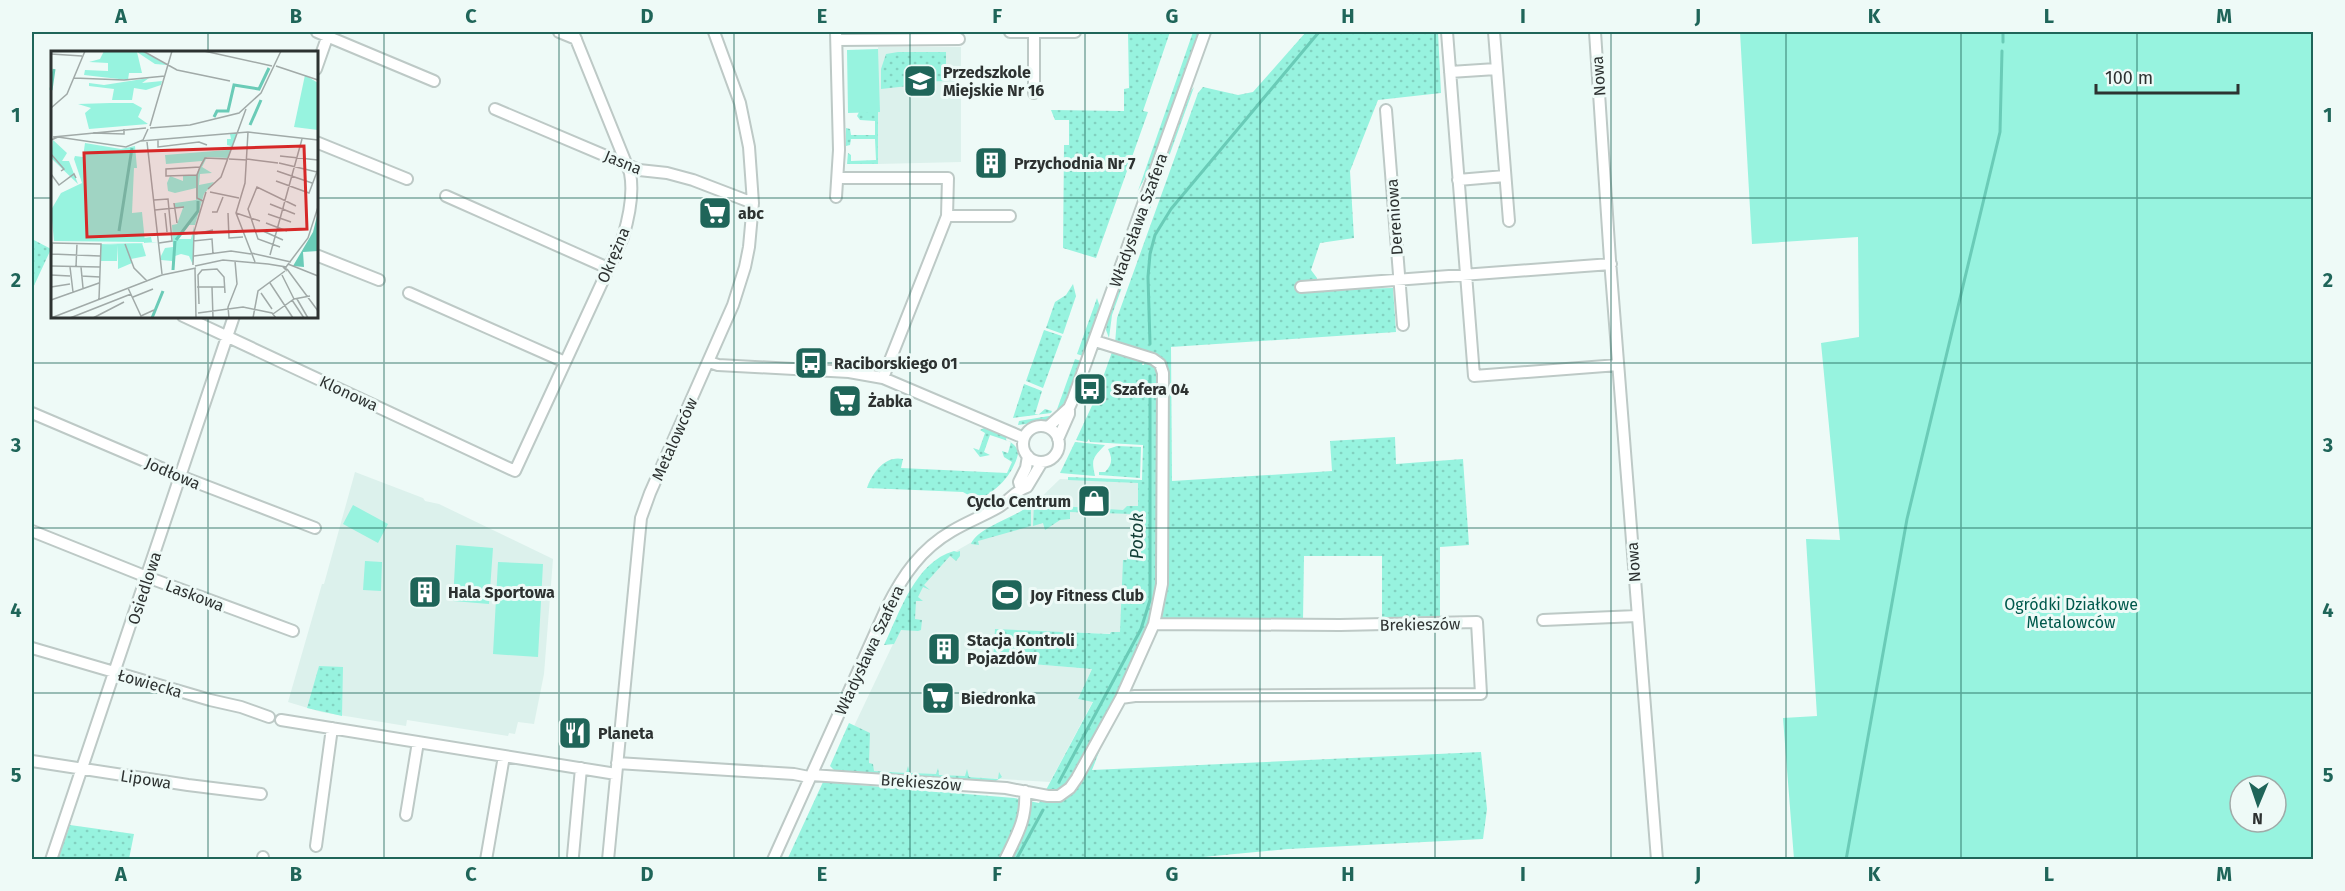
<svg xmlns="http://www.w3.org/2000/svg" width="2345" height="891" font-family="'Fira Sans',sans-serif">
<style>
.built{fill:#dcf1ec}
.grass{fill:url(#grass-dots)}
.garden{fill:#97f3df;fill-rule:evenodd}
.lines{fill:none;stroke-linecap:round;stroke-linejoin:round}
.stream{stroke:#6acbb7;stroke-width:3}
.minor-casing{stroke:#bdc9c6;stroke-width:14}
.minor{stroke:#fff;stroke-width:10}
.grid{fill:none;stroke:#1f6559;stroke-width:1.5;stroke-opacity:0.55}
.labels{text-anchor:middle;stroke-width:6;stroke-linejoin:round;paint-order:stroke}
.poi-label{font-size:16px;font-weight:bold;fill:#2d3231;stroke:#eefaf7;text-anchor:start}
.street-label{font-size:16px;fill:#2d3231;stroke:#eefaf7}
.park-label{font-size:16px;fill:#00594c;stroke:#eefaf7}
.water-label{font-size:18px;font-style:italic;fill:#123f37;stroke:#eefaf7}
.inset-river{fill:none;stroke:#6acbb7;stroke-width:3}
.inset-road{fill:none;stroke:#a1aaa8;stroke-width:1.5}
.view{fill:#d62828;fill-opacity:0.15;stroke:#d62828;stroke-width:3}
.inset-edge{fill:none;stroke:#2d3231;stroke-width:3}
.neatline{fill:none;stroke:#1f6559;stroke-width:2}
.grid-label{font-size:20px;text-anchor:middle;font-weight:bold;fill:#1f6559}
</style>
<defs>
<pattern id="grass-dots" width="8" height="8" patternUnits="userSpaceOnUse" patternTransform="scale(1.5)"><rect width="8" height="8" fill="#97f3df"/><path d="M2 2h.1M6 6h.1" fill="none" stroke="#82d1c0" stroke-width="1.8" stroke-linecap="round"/></pattern>
</defs>
<rect width="100%" height="100%" fill="#eefaf7"/>
<path class="built" d="M878 47H961V162L878 164Z
M355 472 423 498 425 501 439 504 553 559 544 674 534 724 518 722 515 734 509 733 508 736 407 720 406 726 321 712 288 702 322 584H324Z
M1060 479 1138 482V512L1122 634 995 630 994 661 1092 669 1078 699 1093 701 1050 782 871 771 836 764 912 604 923 585 951 554 1029 509Z"/>
<path class="grass" d="M1128 32H1170L1143 111 1148 112 1096 258 1063 248 1064 145H1069V120H1055L1051 110 1124 111V89L1129 88Z
M1193 32H1200L1153 162 1138 191Z
M1306 32H1438L1441 93 1378 100 1350 171 1354 238 1320 243 1311 270 1317 278V289L1355 286V289L1393 288 1396 332 1171 347 1172 481 1332 471 1330 441 1395 437 1396 464 1463 459 1469 545 1440 547V620H1382V556H1304L1303 620 1164 622C1133 652 1109 729 1092 770L1481 752 1487 809 1483 839 1288 849 1171 860H787L823 782 1014 798 1039 803 1093 702 1078 699 1092 669 993 661 995 629 1110 634 1111 632H1120L1123 560H1127L1128 553H1130L1132 514 1070 512V519L1060 520 1045 530 1043 523 1033 526 1034 502 1036 500 1043 505 1123 510 1127 506H1138V483L1068 480V477L1142 480 1143 445 1090 442 1089 439 1087 442 1076 440 1096 397 1112 352 1143 361 1142 365H1144L1147 351 1115 344 1117 318 1198 93 1203 87 1238 95 1253 92Z
M898 52H946V81L914 82 908 86 881 89V69L886 54Z
M1194 87 1112 315 1109 338 1106 330 1107 323 1191 91Z
M859 112H878V164H847L848 153 851 155V161L876 160 875 139H851L850 145 846 146V128L850 129 851 135H875V121L860 120 857 116Z
M32 239 51 249 32 290Z
M1073 284 1076 296 1063 334 1046 328 1055 302 1066 295Z
M1097 298 1100 307 1083 356 1077 354Z
M1044 330 1062 336 1043 388 1026 381Z
M1075 359 1081 361 1070 392 1057 416 1048 421 1018 425 1019 421 1055 415Z
M1024 384 1042 391 1035 414 1038 415 1045 409 1052 411 1051 413 1013 418Z
M986 427 1007 436 1006 440C1013 443 1017 446 1018 454 1013 475 996 492 977 500L963 492 867 488C872 473 885 455 903 459L901 468 1007 473 1012 462 1004 457 1002 451 1008 453 1011 442 990 435 984 452 990 455 980 457 973 448 979 450 985 433 980 430Z
M1075 442 1105 445C1093 458 1091 458 1095 476L1060 473Z
M1117 446 1141 447 1140 478 1099 475V472H1105C1112 465 1113 459 1108 449Z
M1031 504V526L978 541 979 545 971 544C978 527 1016 518 1031 504Z
M954 551 957 552 960 551V556L956 561 950 556 924 585 930 590 923 587 918 597 923 601H916L915 619 922 620 921 630 918 631 901 630 894 644 884 645C900 612 915 562 954 551Z
M319 666 343 667 342 716 307 708Z
M849 723 870 733 869 763 873 764 874 771 906 773 908 766 910 773 936 774 938 768 939 775 965 776 967 769 969 777 998 779 999 772 1002 777 991 784 836 772 830 766Z
M70 825 134 834 129 859H58Z"/>
<path class="garden" d="M1740 32H2313V859H1794L1783 718 1817 716 1806 539 1840 540 1821 343 1859 337 1858 237 1752 244ZM2240 786H2276V822H2240Z
M878 49 880 112 848 113 847 50Z
M353 505 388 524 378 543 343 524Z
M456 545 493 548 489 604 453 601Z
M365 561 382 562 381 591 363 590Z
M498 562 543 564 538 657 493 654Z"/>
<g class="lines">
<path class="stream" d="M2003 42V32
M1150 344 1148 277 1150 254 1155 235 1171 209 1319 32
M1059 782 1141 629 1150 600V376
M1016 860 1043 810
M1846 860 1907 519 2000 132 2002 51"/>
<g class="minor-casing">
<path id="minor" d="M317 32 434 81
M559 32 576 39
M1010 32H1075
M1447 32 1474 376 1618 365
M1494 32 1509 221
M1595 32 1610 260 1657 860
M1034 33V93
M837 40 959 39
M316 69 329 32
M1450 72 1496 69
M495 109 639 170 667 173 693 180 753 203
M1386 110 1403 325
M316 142 407 179
M838 178H948L947 216
M1458 180 1505 176
M446 196 608 268
M836 197 839 150 836 32
M316 255 379 280
M1301 287 1611 264
M409 293 565 362
M183 316 515 471 623 237C629 217 634 194 630 173L573 32
M1095 341 1153 359 1160 364 1163 373 1162 584 1154 624
M709 362 718 365 849 372 883 378 1024 438
M883 378 947 216H1010
M32 413 180 476 315 528
M1023 444a18 18 0 1 1 36 0a18 18 0 1 1-36 0Z
M1048 427 1069 408 1073 399 1205 32
M1058 439 1069 414V408
M1021 489 1019 482 1026 468 1028 456
M32 531 147 577 293 631
M1543 620 1637 616
M32 648 210 700 241 707 269 717
M281 720 616 774
M32 761 188 785 261 794
M617 763 794 774 809 777
M811 775 1006 788 1048 796H1059L1070 788 1077 778 1121 698 1135 696 1481 694 1477 622 1340 625 1154 624 1121 698
M406 815 418 742
M316 846 332 728
M573 856 581 768
M51 860 234 316
M263 860V857
M486 860 504 756
M608 860 641 518 650 493 733 305 745 267 749 247 753 203 749 147 740 103 714 32
M773 860 887 607C903 575 921 549 952 531 967 522 983 516 997 508 1008 502 1016 490 1027 487L1042 462
M1005 860C1017 835 1027 819 1025 791"/>
</g>
<use href="#minor" class="minor"/>
</g>
<path class="grid" d="M208 32V52M384 32V860M559 32V860M734 32V860M910 32V860M1085 32V860M1260 32V860M1435 32V860M1611 32V860M1786 32V860M1961 32V860M2137 32V860M32 198H52M316 198H2314M208 316V860M32 363H2314M32 528H2314M32 693H2314"/>
<defs>
<g id="school-square" transform="scale(1.725)"><rect x="-9" y="-9" width="18" height="18" rx="4" fill="#1f6559" stroke="#eefaf7"/><path d="M0-5L7-2L0 1L-7-2ZM-4 1L0 2.5L4 1V4Q0 6-4 4Z" fill="#fff"/></g>
<g id="building-square" transform="scale(1.725)"><rect x="-9" y="-9" width="18" height="18" rx="4" fill="#1f6559" stroke="#eefaf7"/><path d="M-4-6H4V6H1V3H-1V6H-4ZM-2.5-4.3h1.7v1.8h-1.7ZM.8-4.3h1.7v1.8H.8ZM-2.5-1h1.7V.8h-1.7ZM.8-1h1.7V.8H.8Z" fill="#fff"/></g>
<g id="supermarket-square" transform="scale(1.725)"><rect x="-9" y="-9" width="18" height="18" rx="4" fill="#1f6559" stroke="#eefaf7"/><path d="M-6-5.5h2.5l.6 2H6L4.5 2H-2.5L-4.4-4H-6ZM-1.5 3.2a1.3 1.3 0 1 0 .1 0ZM3 3.2a1.3 1.3 0 1 0 .1 0Z" fill="#fff"/></g>
<g id="bus-square" transform="scale(1.725)"><rect x="-9" y="-9" width="18" height="18" rx="4" fill="#1f6559" stroke="#eefaf7"/><path d="M-5-6H5V4H4V6H2V4H-2V6H-4V4H-5ZM-3.5-4V0h7V-4ZM-3.5 1.2v1.5H-2V1.2ZM2 1.2v1.5H3.5V1.2Z" fill="#fff"/></g>
<g id="shop-square" transform="scale(1.725)"><rect x="-9" y="-9" width="18" height="18" rx="4" fill="#1f6559" stroke="#eefaf7"/><path d="M-5-2.5h2.3a2.7 3.5 0 0 1 5.4 0H5L5.5 6h-11ZM-1.5-2.5h3a1.5 2.3 0 0 0-3 0Z" fill="#fff"/></g>
<g id="stadium-square" transform="scale(1.725)"><rect x="-9" y="-9" width="18" height="18" rx="4" fill="#1f6559" stroke="#eefaf7"/><path d="M0-5a6.5 5 0 1 0 0 10a6.5 5 0 1 0 0-10ZM-3.5-1.8h7v3.6h-7Z" fill="#fff"/></g>
<g id="restaurant-square" transform="scale(1.725)"><rect x="-9" y="-9" width="18" height="18" rx="4" fill="#1f6559" stroke="#eefaf7"/><path d="M-5-6h1v4h1v-4h1v4h1v-4h1v5L-1.5 .5V6h-2V.5L-5-1ZM5-6V6H3V1.5H1.5Q1.5-4 5-6Z" fill="#fff"/></g>
</defs>
<g fill-rule="evenodd">
<use href="#school-square" x="920" y="81"/>
<use href="#building-square" x="991" y="163"/>
<use href="#supermarket-square" x="715" y="213"/>
<use href="#bus-square" x="811" y="363"/>
<use href="#bus-square" x="1090" y="389"/>
<use href="#supermarket-square" x="845" y="401"/>
<use href="#shop-square" x="1094" y="501"/>
<use href="#building-square" x="425" y="592"/>
<use href="#stadium-square" x="1007" y="595"/>
<use href="#building-square" x="944" y="649"/>
<use href="#supermarket-square" x="938" y="698"/>
<use href="#restaurant-square" x="575" y="733"/>
</g>
<g class="labels">
<g class="poi-label">
<text x="943" y="78">Przedszkole<tspan x="943" dy="18">Miejskie Nr 16</tspan></text>
<text x="1014" y="169">Przychodnia Nr 7</text>
<text x="738" y="219">abc</text>
<text x="834" y="369">Raciborskiego 01</text>
<text x="1113" y="395">Szafera 04</text>
<text x="868" y="407">Żabka</text>
<text x="1071" y="507" text-anchor="end">Cyclo Centrum</text>
<text x="448" y="598">Hala Sportowa</text>
<text x="1030" y="601">Joy Fitness Club</text>
<text x="967" y="646">Stacja Kontroli<tspan x="967" dy="18">Pojazdów</tspan></text>
<text x="961" y="704">Biedronka</text>
<text x="598" y="739">Planeta</text>
</g>
<g class="street-label">
<text transform="translate(1598 76) rotate(-94)" y="6">Nowa</text>
<text transform="translate(623 162) rotate(22)" y="6">Jasna</text>
<text transform="translate(1394 217) rotate(-94)" y="6">Dereniowa</text>
<text transform="translate(1138 220) rotate(-70)" y="6">Władysława Szafera</text>
<text transform="translate(613 255) rotate(-67)" y="6">Okrężna</text>
<text transform="translate(349 393) rotate(25)" y="6">Klonowa</text>
<text transform="translate(674 439) rotate(-66)" y="6">Metalowców</text>
<text transform="translate(173 473) rotate(23)" y="6">Jodłowa</text>
<text transform="translate(1633 562) rotate(-94)" y="6">Nowa</text>
<text transform="translate(144 588) rotate(-72)" y="6">Osiedlowa</text>
<text transform="translate(195 595) rotate(21)" y="6">Laskowa</text>
<text transform="translate(1420 624) rotate(-1)" y="6">Brekieszów</text>
<text transform="translate(869 650) rotate(-65)" y="6">Władysława Szafera</text>
<text transform="translate(150 683) rotate(16)" y="6">Łowiecka</text>
<text transform="translate(146 779) rotate(9)" y="6">Lipowa</text>
<text transform="translate(921 782) rotate(4)" y="6">Brekieszów</text>
</g>
<g class="park-label">
<text x="2071" y="610">Ogródki Działkowe<tspan x="2071" dy="18">Metalowców</tspan></text>
</g>
<g class="water-label">
<text transform="translate(1137 536) rotate(-90)" y="6">Potok</text>
</g>
</g>
<g transform="translate(51 51)">
<rect width="267" height="267" fill="#eefaf7"/>
<path d="M53 0H91L116 14 104 13 86 1 91 22H78L77 29 33 24 34 19 57 20V12L38 11 49 8ZM98 27 91 32 111 30 110 34 95 39 83 37 81 49H61L63 38 38 35V32L53 34ZM59 52H82L91 57 87 66 97 73 38 78 34 62 40 57 27 53ZM186 82 177 107 156 106 151 116 161 122 149 123 148 134 163 131 153 143 144 174H138L128 188H140L143 175 142 214 138 205 130 203 124 205 121 219V210L110 209V205L114 197 122 196 121 174 126 173 132 157 124 156V152L145 149V137L124 142 117 140 116 132 119 125 132 130V124H145L151 110 115 113 114 104 176 99 180 95 176 94V88H180L179 83ZM2 89 16 102 11 110H18L27 133 0 107ZM100 186 101 191H107L91 192 95 205 80 208 81 212 67 218V194L50 193 93 192V187Z" fill="#97f3df"/>
<path d="M267 161V200L252 201 253 216 242 215 262 181Z" fill="#6accb8"/>
<path d="M254 24 267 32V79L243 76ZM34 92 70 98 84 95 86 117H83L81 162 91 161 94 191 3 190 0 159 10 142 31 132 23 108 24 105 32 106ZM50 193 67 194 66 210H50Z" fill="#97f3df"/>
<path class="inset-river" d="M0 39 3 18M163 66 166 60H177L183 34 208 38 218 17M199 74 210 49M68 180 81 97M125 189 147 160V150M122 219 124 190M101 267 112 240"/>
<path class="inset-road" d="M92 0 126 19 179 30M153 0 221 15M0 3 31 5M225 15 267 29M23 27 73 29 114 25M0 57 16 43 34 0M99 75 121 0M99 77 139 74 188 62 210 42 230 0M197 81 194 132 185 162 204 211M42 82 73 83V78M2 86 95 77M0 89 7 86 75 96 92 89 97 78M107 89V96L148 91 156 94M90 90 197 81 267 89M96 91 111 223M0 103 13 118 10 120M229 105 267 109M178 108 196 109M196 108 227 112M228 112 266 121M149 116 146 124 115 125V118L149 116 154 107 177 108M226 120 261 132M0 123 8 134 23 123 25 127M146 124V147L152 150M225 130 258 142 267 118M157 138 170 126 195 58M159 141 188 147M103 149 117 148 121 190 108 192M123 152 126 172M219 153 244 163M104 159 133 156M161 161H166L172 146M114 162 116 181M177 162 178 187 192 186M185 162 209 170M217 163 240 171M215 172 236 180M212 180 232 189M144 183 162 179M142 190 161 188 162 203M0 192 50 193 48 248M74 193 83 217 96 230M229 196 207 188 197 158 206 136 245 155M200 202 240 211M1 203 49 205M219 204 251 88M143 205 180 200 200 203M0 212 1 192M237 213 267 225M142 214 143 181 155 141M0 215 49 216M144 215 172 209 217 213 235 216V219L232 216M19 216 22 241M25 216 26 192M30 216 32 237M235 216 257 187 267 156M144 218 145 267M236 218 267 260M0 224 19 225M231 224 243 248M30 225 49 226M219 232 242 267M0 236 19 233M146 236H174M161 236 162 267M77 237 90 265 103 259M210 242 221 258M82 246 102 238M246 248 257 267M0 249 48 232M241 249 253 267M148 253 147 224 151 219 166 218 173 226 174 242M147 262 192 256 221 262 225 267M222 263 243 248 259 245M0 267 111 224 145 217M19 267 80 243M42 267 73 251M178 267 177 256 186 233 184 210M202 267 207 240 234 220"/>
<path class="view" d="M253 95 256 178 36 186 33 102Z"/>
<rect width="267" height="267" class="inset-edge"/>
</g>
<rect width="2345" height="891" fill="none" stroke="#eefaf7" stroke-width="66"/>
<g transform="translate(2258 804) rotate(182)"><circle r="28" fill="#eefaf7" stroke="#a1aaa8" stroke-width="1.5"/>
<path d="M0-4.5L10 22L0 15L-10 22Z" fill="#1f6559"/>
<text y="-9" font-size="16" font-weight="bold" text-anchor="middle" fill="#2d3231">N</text>
</g>
<path d="M2096 84v9h142v-9" fill="none" stroke="#2d3231" stroke-width="3"/>
<text x="2105" y="84" font-size="18" fill="#2d3231" stroke="#eefaf7" stroke-width="4.5" paint-order="stroke">100 m</text>
<rect x="33" y="33" width="2279" height="825" class="neatline"/>
<g class="grid-label">
<text x="121" y="23">A</text>
<text x="296" y="23">B</text>
<text x="471" y="23">C</text>
<text x="647" y="23">D</text>
<text x="822" y="23">E</text>
<text x="997" y="23">F</text>
<text x="1172" y="23">G</text>
<text x="1348" y="23">H</text>
<text x="1523" y="23">I</text>
<text x="1698" y="23">J</text>
<text x="1874" y="23">K</text>
<text x="2049" y="23">L</text>
<text x="2224" y="23">M</text>
<text x="16" y="122">1</text>
<text x="2328" y="122">1</text>
<text x="16" y="287">2</text>
<text x="2328" y="287">2</text>
<text x="16" y="452">3</text>
<text x="2328" y="452">3</text>
<text x="16" y="617">4</text>
<text x="2328" y="617">4</text>
<text x="16" y="782">5</text>
<text x="2328" y="782">5</text>
<text x="121" y="881">A</text>
<text x="296" y="881">B</text>
<text x="471" y="881">C</text>
<text x="647" y="881">D</text>
<text x="822" y="881">E</text>
<text x="997" y="881">F</text>
<text x="1172" y="881">G</text>
<text x="1348" y="881">H</text>
<text x="1523" y="881">I</text>
<text x="1698" y="881">J</text>
<text x="1874" y="881">K</text>
<text x="2049" y="881">L</text>
<text x="2224" y="881">M</text>
</g>
</svg>
